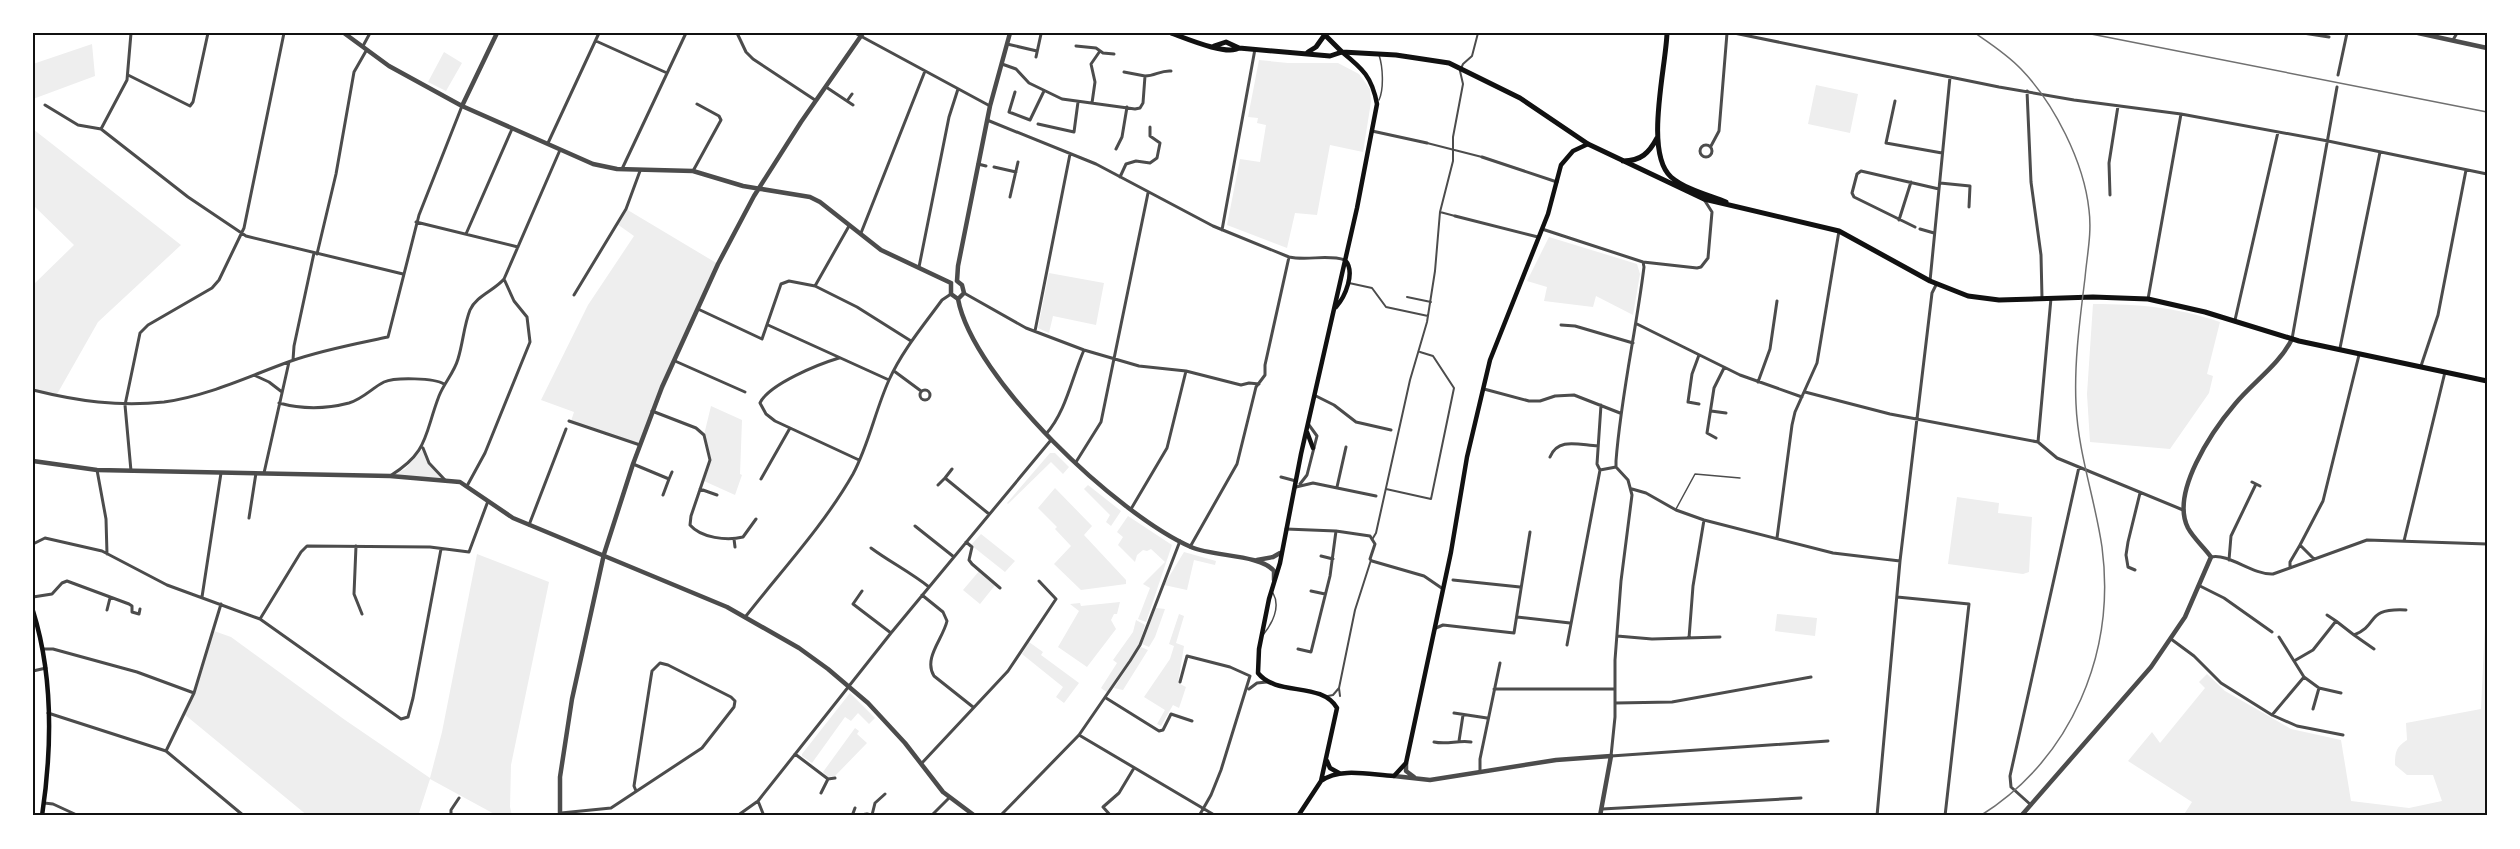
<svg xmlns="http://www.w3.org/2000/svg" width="2520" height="849" font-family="Bitter,serif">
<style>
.green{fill:#eee}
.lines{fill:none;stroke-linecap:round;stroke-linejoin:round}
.service{stroke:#4c4c4c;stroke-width:1.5}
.pedestrian{stroke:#4c4c4c;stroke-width:2}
.minor{stroke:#4c4c4c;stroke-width:3}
.tertiary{stroke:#4c4c4c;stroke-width:4.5}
.secondary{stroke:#111;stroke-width:4.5}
.trunk{stroke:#111;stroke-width:5}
.rail{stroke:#707070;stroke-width:1.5}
.neatline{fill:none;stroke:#111;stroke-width:2}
</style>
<rect width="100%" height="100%" fill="#fff"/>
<path class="green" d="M92 44 95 76 33 99V64Z
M444 52 462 63 446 91 428 82Z
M1259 60 1288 63H1338L1359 74 1370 89 1371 102 1363 152 1330 145 1317 215 1295 213 1287 248 1227 225 1240 159 1260 162 1266 125 1257 123 1258 118 1248 117Z
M1816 85 1858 94 1850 133 1808 124Z
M33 129 181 245 98 322 56 396 33 390V285L74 245 33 205Z
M626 209 718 264 640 445 571 421 574 412 541 400 588 305 634 236 617 224Z
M1549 237 1637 264 1640 274 1633 315 1596 296 1593 307 1544 301 1547 287 1527 281Z
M1049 273 1104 283 1096 325 1053 316 1049 333 1038 328Z
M2093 304C2140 304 2175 307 2220 322L2207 374 2213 376 2209 393 2170 449 2090 442 2087 394Z
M711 406 742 420 740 474 742 475 735 495 704 481 710 460 704 435Z
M422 450 428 464 442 479 393 475 405 469Z
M1050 453H1055L1069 467 1063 474 1051 462 1008 504 1007 503Z
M1088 485 1121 511 1111 526 1106 522 1110 515 1084 489Z
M1055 488 1092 526 1084 535 1126 580V584L1081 590 1054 564 1071 546 1055 529 1057 527 1038 508Z
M1957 497 1999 503 1998 513 2032 517 2029 572 2023 574 1948 564Z
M1128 516 1172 545 1146 622 1138 619 1150 588 1143 584 1165 562 1151 549 1147 551 1143 550 1137 555 1135 562 1118 545 1123 537 1117 532Z
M981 534 1015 561 1005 572 971 545Z
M1184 552 1216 561 1215 565 1194 560 1187 590 1164 585Z
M477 554 549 582 511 765 510 807 512 816H498L430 779 418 816H308L184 714 194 693 214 631 231 637 345 720 430 778 442 732Z
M980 570 996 584 980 604 963 590Z
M2487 582V816H2183L2192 802 2128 761 2152 732 2160 743 2205 688 2199 682 2207 674 2225 691 2291 729 2341 740 2351 801 2409 808 2442 801 2433 775H2407L2395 765C2395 752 2396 747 2407 740L2406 723 2481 709Z
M1120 602 1117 614H1114L1111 620 1116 629 1087 667 1058 647 1079 611 1070 604 1080 603 1081 606Z
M1156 608 1165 609 1155 637 1149 647 1142 644Z
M1179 614 1184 616 1176 643 1184 646 1178 683 1186 687 1179 708 1173 705 1161 726 1157 724 1165 710 1144 697 1170 659 1174 646 1169 644Z
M1777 614 1817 618 1815 636 1775 631Z
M1136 620 1145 625 1139 644 1108 693 1101 688 1117 663 1113 660 1133 632Z
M1029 642 1043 652 1041 655 1079 683 1064 703 1056 697 1063 687 1022 654Z
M1141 647 1148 650 1123 690 1114 688Z
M850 693 875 718 869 724 858 713 851 721 845 717 812 763 802 756V754Z
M855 728 859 731 857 734 867 743 835 776 828 777 823 772Z"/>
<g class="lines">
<path class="service" d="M1379 100C1384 89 1383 67 1379 55
M1676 509 1695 474 1740 478
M1263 635C1272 624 1281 607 1273 593"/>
<path class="pedestrian" d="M1427 143 1482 157
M1440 212 1455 216
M1349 283 1372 288 1386 307 1428 316
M1407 297 1431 302
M1386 489 1431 499 1454 388 1433 356 1420 352
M1373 538 1376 533 1410 380 1427 322 1435 271 1440 212 1453 161V137L1463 84 1460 71 1463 64 1472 56 1478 33
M1339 688 1340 696
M1328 696 1333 695 1339 688 1355 610 1371 560"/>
<path class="minor" d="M737 33 746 52 753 59 815 100
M855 33 990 106
M1734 33 1999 87 2074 100 2181 114 2328 141 2487 174
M2303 33 2329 37
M2453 40 2457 33
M596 41 667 73
M1007 44 1037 51
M363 46 370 33
M1076 46 1096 48 1103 53 1114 54
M1036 57 1041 34
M1002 64 1016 69 1029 83 1062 99 1135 109 1140 108 1143 103 1145 76C1155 76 1161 70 1171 71
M1124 72 1145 76
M128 75 190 106 193 102 208 33
M2338 75 2347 33
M826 87 853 105
M2027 91 2031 182 2041 255 2042 298
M1015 92 1009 112 1030 120 1044 91
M847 101 852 94
M1895 101 1886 143 1942 153
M1092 103 1095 82 1091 64 1100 51
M45 105 78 125 101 129
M987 120 1096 164 1213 226 1289 257C1308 261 1327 254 1345 260
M1038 124 1074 132 1078 102
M101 129 188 197 246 236 403 274
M101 129 127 80 131 33
M1372 131 1427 143
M548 143 599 33
M1700 151a6 6 0 1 1 12 0a6 6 0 1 1-12 0Z
M1711 146 1719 131 1727 33
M1116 149 1122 137 1127 107
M1482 157 1557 182
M978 164 986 166
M994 167 1016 172
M622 169 686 33
M693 171 721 120 719 116 697 104
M1120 177 1126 164 1136 161 1150 163 1157 158 1160 143 1150 136V127
M1940 183 1970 186 1969 207
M2110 195 2109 163 2118 106
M1010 197 1018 162
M1455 216 1538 237
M1899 220 1911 182
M416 222 518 247
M849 226 815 286 857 307 911 341
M1915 227 1854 197 1852 193 1857 174 1861 171 1939 189
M1542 229 1643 262 1697 268 1701 267 1708 258 1712 212 1705 201
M1920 229 1934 233
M1222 230 1255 49
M861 233 925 71
M466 234 512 129
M317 254 336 174 354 72 366 51
M1643 262 1644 267C1636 332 1621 395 1616 461V467L1628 480 1632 495 1621 581 1615 660V717L1611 756 1828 741
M919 267 949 117 958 89
M1930 281 1950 77
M964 293 1026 328 1084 350 1139 366 1186 371 1241 385 1249 383 1259 384
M574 295 626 209 640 171
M2148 299 2181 114
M698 309 762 339 781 284 789 281 815 286
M2235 320 2278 132
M1637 324 1740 375 1802 397
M768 325 889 380
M1561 325 1575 326 1633 343
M1035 331 1070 154
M2292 339 2337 87
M2340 348 2380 152
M1699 355 1692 374 1688 402 1699 404
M839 358C819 364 769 384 760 403L766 414 775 421 859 460
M293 360 294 346 314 253
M675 361 745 392
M2421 366 2438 315 2466 170
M894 371 921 391
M256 376 269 382 282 392
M1758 382 1770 349 1777 301
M1484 389 1529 401H1540L1555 396 1574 395 1620 413
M920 395a5 5 0 1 1 10 0a5 5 0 1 1-10 0Z
M33 390C77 401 119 407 164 402 208 396 249 376 291 361 322 350 355 344 388 337L419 215 462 106
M1805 392 1890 414 2038 442
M1316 396 1334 405 1356 422 1391 430
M279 403C301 409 326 409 349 403 363 399 372 388 384 382 395 377 435 378 444 384
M652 411 696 428 704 435 710 460 691 516 690 525C701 538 727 541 743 537L756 519
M1711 411 1726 413
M569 421 640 445
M1046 434C1066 412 1072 377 1084 350
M1716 438 1707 433 1714 388 1724 368
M2038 442 2057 458 2183 510
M2038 442 2051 298
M423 448 429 463 445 480
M1550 457C1558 437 1579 445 1598 446
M1076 462 1101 422 1148 193
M633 464 669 479 663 495
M952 469 945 478 989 514
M97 470 106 519 107 554
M1600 470 1616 467
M131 471 125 405 140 333 148 325 212 288 219 280 244 228 284 33
M264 473 289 362
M390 476C429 452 424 435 439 396 444 383 454 373 458 359 463 343 464 325 470 310 476 296 495 290 504 279L560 150
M1281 477 1296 481
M669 479 672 472
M761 479 790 428
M2252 482 2260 486
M1300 484 1307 475 1317 436 1309 425
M938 485 945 478
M467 486 485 453 530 342 527 317 514 301 504 279
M1296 487 1313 483 1376 496
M1337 487 1346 447
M700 489 717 495
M1632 489 1646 493 1676 510 1704 520 1833 553 1900 561
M1131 509 1167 448 1186 371
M249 518 256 473
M529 525 566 429
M915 526 954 557
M1286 529 1336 531 1370 536 1375 544 1370 559 1372 561 1424 576 1443 589
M1777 538 1792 425 1795 412 1817 363 1839 231
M734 539 735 547
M2404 541 2445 372
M966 542 972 547 969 560 972 564 1000 588
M33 544 45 538 102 551 167 585 260 619 401 719 408 717 413 698 441 549
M356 546 354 594 362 614
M1190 547 1237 464 1256 387 1265 375V365L1289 257
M871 548C890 562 910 572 929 587
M1321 556 1333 559
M2211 557C2229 553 2252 575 2273 574L2367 540 2487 544
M2314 559 2300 545 2323 501 2359 355
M2229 560 2231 536 2256 484
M2290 567V562L2300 545
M2135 570 2128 567 2126 555 2128 542 2140 493
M1453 580 1520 587
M2200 586 2224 598 2272 632
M862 591 853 604 891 633
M1311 591 1325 594
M922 595 943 612 947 621C943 639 923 658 934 676L973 707
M33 597 52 594 62 583 67 581 129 604 132 606V612L139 614 140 609
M202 597 221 473
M1897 597 1969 604 1945 816
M107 610 110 598
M2327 615 2336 621
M746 616C782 570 824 525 853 474 869 444 875 411 889 380 902 351 923 326 942 300L951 294
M1517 617 1570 623
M260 619 301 552 307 546 430 547 469 552 488 501
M1436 628 1443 625 1514 633 1530 532
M2354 635 2374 649
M1617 636 1652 639 1720 637
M2279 637 2294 661
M1689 638 1693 586 1704 520
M2171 639 2194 656 2221 683 2272 715 2297 726 2343 735
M1567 645 1600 470 1597 464 1601 405
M43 649H53L137 672 194 693
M1298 649 1311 652 1330 576 1336 531
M33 671 46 668
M2304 677 2319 688 2341 693
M1180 682 1187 656 1230 667 1250 676 1221 770 1211 795 1199 816
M1249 689 1257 683 1267 682
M1494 689H1615
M1106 698 1159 731 1163 730 1171 714 1192 721
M1616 703 1672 702 1811 677
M2313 709 2319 688
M48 713 166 751 244 816
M1454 713 1487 718
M2272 715 2304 677 2294 661 2313 650 2336 621 2354 635C2380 625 2364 608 2406 610
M1079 735 1216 816
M1459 741 1463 715
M1434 742C1447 745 1458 740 1471 742
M166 751 194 693 221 604
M795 754 828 779 835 778
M921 764 1008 671 1056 599 1039 581
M1480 772V759L1500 663
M821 793 828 779
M758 801 764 816
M44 803 53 804 79 816
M2031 805 2011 787 2010 776 2079 467
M1602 809 1801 798
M561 813 611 808 702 748 734 707 735 701 731 697 668 665 660 663 652 671 651 677 634 786 636 791
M872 815 875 803 885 794
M451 816V810L459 798
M737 816 758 801 891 633 1051 440
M852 816 855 808
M853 816 867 814 876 816
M931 816 949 798
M1000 816 1079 735 1130 661 1140 645 1180 541
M1111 816 1103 807 1119 793 1134 768
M1877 816 1900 561 1932 293 1936 285"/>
<path class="tertiary" d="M344 33 389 66 462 106 593 164 617 169 693 171 743 186 810 197 820 202 881 250 951 283
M2418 33 2487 48
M462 106 497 33
M957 281 958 266 990 106 1010 33
M957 281 962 285 964 293 958 299
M951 283V294L958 299
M958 299C973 379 1118 515 1191 547 1213 557 1260 554 1274 571V580
M33 461 97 470 390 476 460 482 513 518 727 607 799 648 828 669 868 703 905 743 943 792 975 816
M1257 560 1273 557 1280 553
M1406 763V771L1414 777
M1394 776 1430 780 1556 760 1611 756 1600 816
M560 816V777L572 699 604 554 633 464 662 387 718 264 754 196 801 122 863 33
M2021 816 2151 667 2185 617 2211 557C2204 547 2194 539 2188 528 2170 493 2212 431 2235 404 2253 382 2279 365 2292 339"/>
<path class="secondary" d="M1336 307C1345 297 1356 272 1345 260
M1307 432 1313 448
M33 611C53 675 52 749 42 816
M1327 761 1330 768 1339 773
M1321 781C1340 767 1371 775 1394 776L1406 763 1451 552 1467 457 1490 360 1548 214 1561 165 1573 151 1588 144
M1298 816 1321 781 1337 708C1321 681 1277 697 1258 673L1259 649 1269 599 1280 563 1301 454 1357 208 1377 104C1372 77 1363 69 1342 52"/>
<path class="trunk" d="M1171 33C1185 38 1227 56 1239 48L1330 56 1342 52 1396 55 1449 63 1520 98 1588 144 1704 199 1839 231 1930 281 1968 296 1999 300 2093 297 2148 299 2205 312 2299 341 2487 381
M1667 33C1666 67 1644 153 1671 177 1685 189 1708 195 1726 202
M1325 35 1342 52
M1214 46 1226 42 1239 48
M1308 52 1316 47 1326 33
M1623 161C1641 161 1649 153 1657 138"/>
<path class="rail" d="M1975 33C1991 44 2008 55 2021 69 2054 103 2084 162 2089 210 2092 233 2087 255 2085 278 2080 319 2074 362 2076 404 2078 453 2095 499 2102 547 2116 653 2072 758 1980 816
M2086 33 2487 112"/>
</g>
<rect width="2520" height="849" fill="none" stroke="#ffffff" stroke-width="69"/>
<rect x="34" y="34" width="2452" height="780" class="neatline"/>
</svg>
